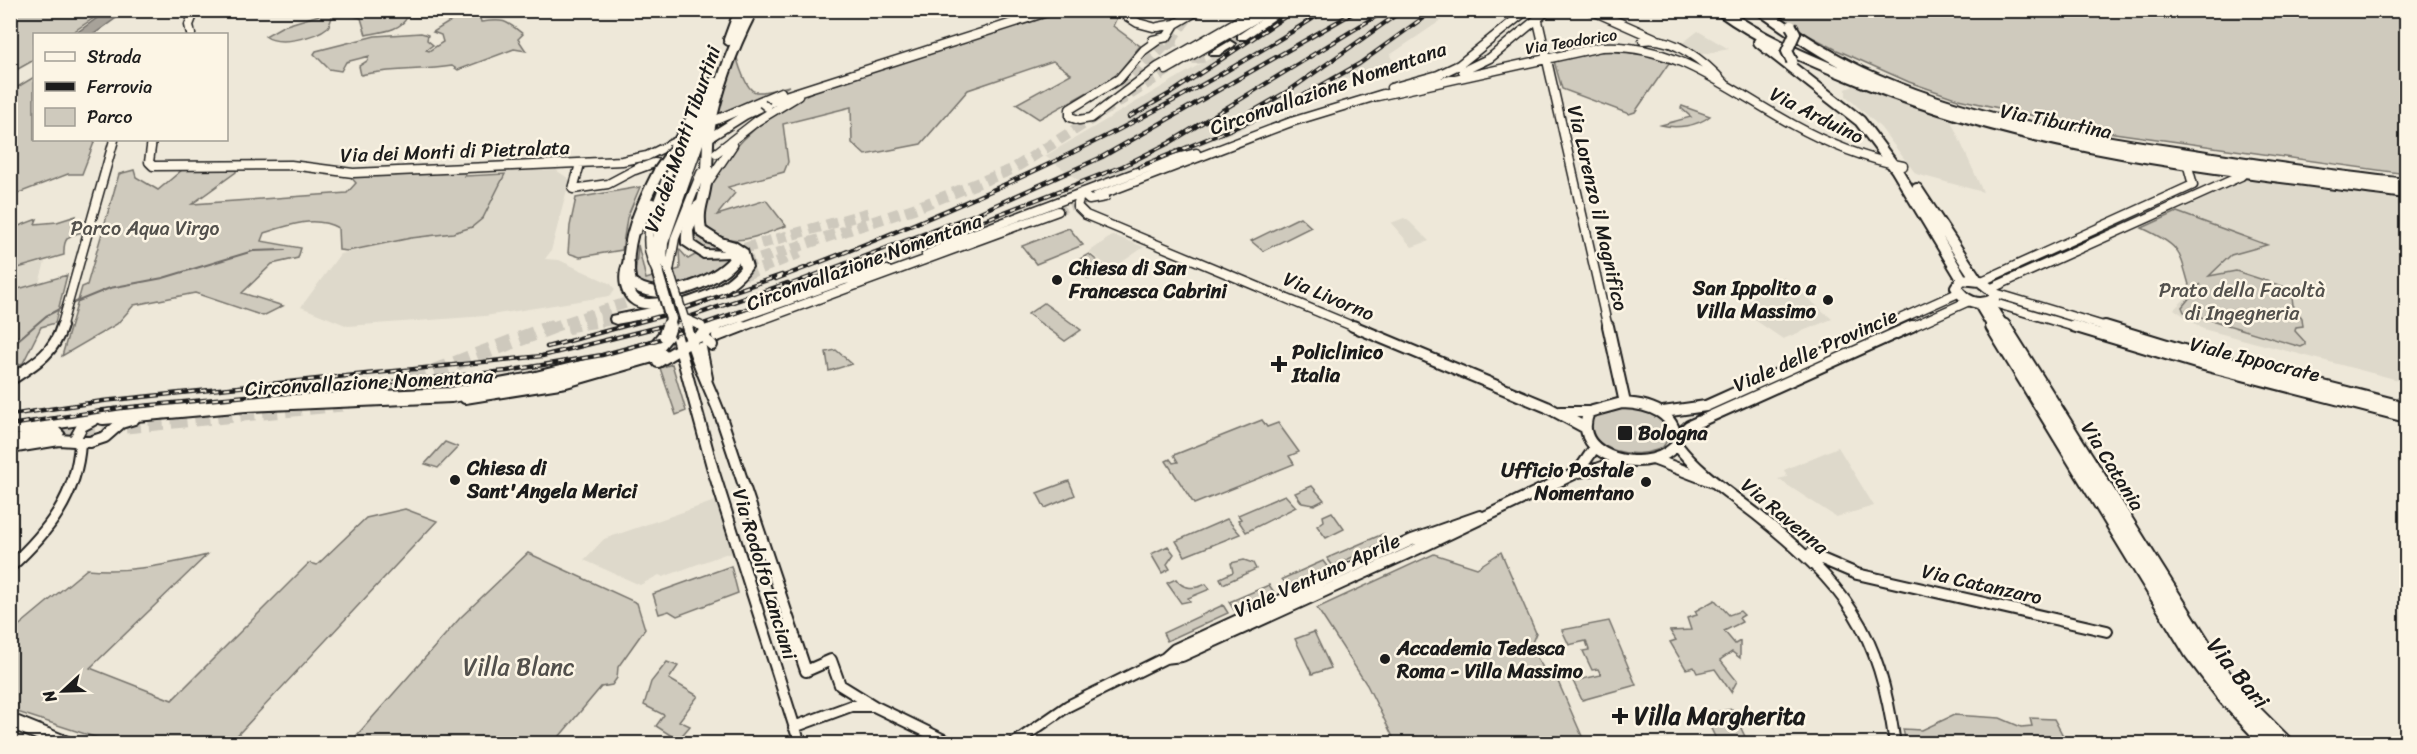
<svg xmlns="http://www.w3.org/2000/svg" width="2417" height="754" font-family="Sriracha,sans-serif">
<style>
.built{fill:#ded9cb}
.green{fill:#cfcabd;stroke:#76736c;stroke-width:1.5}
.water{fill:#a7a299;stroke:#6f6c67;stroke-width:1.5}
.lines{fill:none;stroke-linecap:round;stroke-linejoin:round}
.stream{stroke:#6f6c67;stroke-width:2}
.minor-tunnel-far1{stroke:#cec9bd;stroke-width:8;stroke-dasharray:8 4;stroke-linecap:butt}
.minor-tunnel{stroke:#cec9bd;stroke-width:10;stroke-dasharray:10 5;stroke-linecap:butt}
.highway-tunnel-far1{stroke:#cec9bd;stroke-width:11;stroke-dasharray:11 6;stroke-linecap:butt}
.highway-tunnel{stroke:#cec9bd;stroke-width:15;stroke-dasharray:15 8;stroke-linecap:butt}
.minor-far1-casing{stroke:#1c1c1c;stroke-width:11}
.minor-casing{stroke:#1c1c1c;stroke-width:14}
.major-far1-casing{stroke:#1c1c1c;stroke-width:14}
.major-casing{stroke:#1c1c1c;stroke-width:18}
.highway-casing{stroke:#1c1c1c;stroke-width:4}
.minor-far1{stroke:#fcf5e5;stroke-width:8}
.minor{stroke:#fcf5e5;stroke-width:10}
.major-far1{stroke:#fcf5e5;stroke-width:10}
.major{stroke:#fcf5e5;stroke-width:14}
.highway{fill:#fcf5e5;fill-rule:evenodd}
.rail-casing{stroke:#1c1c1c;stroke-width:4.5}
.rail{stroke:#fcf5e5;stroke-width:2;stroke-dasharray:6;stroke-linecap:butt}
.minor-bridge-far1-casing{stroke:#1c1c1c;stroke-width:11;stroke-linecap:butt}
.minor-bridge-casing{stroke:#1c1c1c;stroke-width:14;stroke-linecap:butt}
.major-bridge-far1-casing{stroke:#1c1c1c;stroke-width:14;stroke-linecap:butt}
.major-bridge-casing{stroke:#1c1c1c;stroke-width:18;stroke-linecap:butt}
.minor-bridge-far1{stroke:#fcf5e5;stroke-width:8}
.minor-bridge{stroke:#fcf5e5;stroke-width:10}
.major-bridge-far1{stroke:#fcf5e5;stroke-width:10}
.major-bridge{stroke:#fcf5e5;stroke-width:14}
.poi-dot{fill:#1c1c1c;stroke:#fcf5e5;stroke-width:2}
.labels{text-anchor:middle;stroke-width:5;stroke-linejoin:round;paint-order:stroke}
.far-street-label{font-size:16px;fill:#1c1c1c;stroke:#fcf5e5}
.street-label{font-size:20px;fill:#1c1c1c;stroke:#fcf5e5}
.park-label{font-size:20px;fill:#52504c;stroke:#fcf5e5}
.poi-label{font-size:20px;font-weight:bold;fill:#1c1c1c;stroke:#fcf5e5;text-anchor:start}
.near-park-label{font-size:24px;fill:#52504c;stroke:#fcf5e5}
.near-street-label{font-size:24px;fill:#1c1c1c;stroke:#fcf5e5}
.near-poi-label{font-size:24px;font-weight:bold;fill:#1c1c1c;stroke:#fcf5e5;text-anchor:start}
</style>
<rect width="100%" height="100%" fill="#eee8d9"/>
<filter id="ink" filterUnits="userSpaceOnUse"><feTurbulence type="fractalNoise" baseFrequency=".0167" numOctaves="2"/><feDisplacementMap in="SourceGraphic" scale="12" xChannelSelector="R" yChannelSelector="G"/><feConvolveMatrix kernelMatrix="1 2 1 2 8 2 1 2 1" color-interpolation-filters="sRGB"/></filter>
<g filter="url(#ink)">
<path class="built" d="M1447 10 1452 13 1390 55 1394 64 1345 79 1250 126 1105 182 1089 188 1045 156 1290 11Z
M1698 31 1729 49 1702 54 1680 45Z
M1856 85 1954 121 1952 123 1983 192 1916 174 1880 127 1846 96V89Z
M556 170 572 181 568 186 551 251 545 259 559 260 611 284 615 290 609 296 485 316 348 326 301 307 340 254 411 238 459 232 483 218 507 171Z
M2250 176 2406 197V382L2203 329 2174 309 2231 255 2266 245 2177 212Z
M1404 218 1410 222 1429 241 1412 247 1391 223Z
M1113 235 1144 247 1112 269 1089 252Z
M45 262 39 283 11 291V270Z
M1783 277 1832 319 1783 339 1749 316 1746 305 1756 294Z
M1838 447 1874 506 1836 517 1778 479 1787 477 1784 470Z
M718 500 735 552 733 554H725L663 577 659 575 640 585 584 560 604 539Z"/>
<path class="green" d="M452 10 488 11 479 15 481 22C504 19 505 20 523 34L518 39 526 51 514 49 458 70 452 66C422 71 391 68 361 75L359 66 367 61 369 56 346 62 341 71 329 69 314 54 316 51 375 36 421 33 428 35 427 40 433 45 426 50 429 51 443 42 441 35 433 32 451 21Z
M11 11H104L70 34H34V60L11 73Z
M337 11H429L418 17H407C401 31 380 32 366 35L361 18Z
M1064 11H1104L1117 17 1113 26 1140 46 1115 77 1039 119 1016 104 1071 74 1053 61 968 90 921 144 865 155 852 143 851 107 783 124 788 162 784 172 728 187 735 193 717 215 766 200 786 226C754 237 728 252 702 222 709 155 765 114 822 87Z
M1774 11H2406V174L2107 132 1958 99 1909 82 1837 50 1804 33Z
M329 12 333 14C332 16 330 25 328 27 316 37 279 47 265 36L283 26Z
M1610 50 1630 52 1629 50 1671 60 1635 112 1629 114 1562 89 1554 61Z
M736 52C737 61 746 91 756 92 766 93 780 88 789 86L747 108 759 105 713 132Z
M34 77V140H95L82 174H68L11 196V91Z
M1682 106 1710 116C1698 126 1676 129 1661 125L1691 117 1681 108Z
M236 168V172L192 204 347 193 356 183 350 176 467 172 465 176 505 174 483 218 472 227 453 233 411 238 348 251 339 250 338 228C315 215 288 225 264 233L261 241 301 248 298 258 272 264 242 293 283 306 263 316 195 293 134 305 117 324 62 356 82 287 87 285 119 174 134 170 136 177 158 190 182 170Z
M640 187 627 218 622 250 580 257 568 253 570 226 576 198Z
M2177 212 2267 245 2231 255 2209 276 2236 271 2291 289 2293 305 2302 318 2303 326 2296 327 2295 331 2305 342V345L2301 347 2184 312 2182 307 2201 284 2191 292C2179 251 2183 247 2142 228Z
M76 216 73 224 86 221 83 232C69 235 63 237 64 255L11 270V229L37 219 35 224 57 222Z
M1300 217 1311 227 1263 251 1251 241Z
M693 227C703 244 720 242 730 255L724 270 657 290 638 284 635 278 638 245 646 279 680 269 679 249 688 259 695 255 710 258 726 256 705 251 692 243Z
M1069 228 1083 245 1036 264 1022 246Z
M1089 254 1107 269 1089 279 1071 264Z
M67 275 55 323 41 327 23 363 11 368C10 356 19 350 18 337L11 333V291Z
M1044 303 1081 330 1065 341 1028 314Z
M836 350 852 364 829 371 826 352Z
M672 364 686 411 676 415 660 368Z
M1625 407C1646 410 1683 418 1663 447 1640 461 1584 453 1592 417L1600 412Z
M1262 420 1267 427 1278 423 1299 452 1289 456 1294 464 1194 504 1166 461 1170 459 1173 463 1178 462 1174 455Z
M445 442 458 447 438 468 425 464Z
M1069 481 1075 495 1045 508 1037 493Z
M1312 486 1324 500 1314 505 1302 503 1295 493Z
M1285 495 1296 507 1246 532 1238 520 1241 519 1238 515Z
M405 509 437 521 230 743H113L11 710 10 633 87 569C129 573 167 565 207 555L90 668 172 700 309 563 317 565 366 518Z
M1332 512 1344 529 1326 538 1317 526 1324 521 1323 516Z
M1227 519 1240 534 1185 556 1176 541Z
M1383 534 1388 541 1333 566 1327 558Z
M1168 546 1174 554 1167 564 1170 569 1162 573 1151 554Z
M1501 552 1536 633 1531 645 1534 653 1545 671 1556 677 1585 743H1396L1367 685 1317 608 1434 554 1477 568Z
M528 553 637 603 645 629 618 667 617 678 612 685 601 687 554 743H350L460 618Z
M1244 560 1253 563 1256 569 1223 584 1220 578 1233 572 1231 563Z
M1323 561 1329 569 1288 586 1282 579Z
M731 566 738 593 677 616 669 611 659 614 653 594Z
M1176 579C1183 590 1196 589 1206 584L1210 589 1188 598 1190 601 1181 603 1167 583Z
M1269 585 1274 592 1234 610 1229 602Z
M1715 600 1729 615 1740 611 1744 615 1739 618 1742 622 1724 631 1735 644 1740 641V658L1732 652 1720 660 1737 681 1731 692 1715 669 1697 673 1694 667 1686 669 1670 642 1676 640 1670 631 1691 630 1687 618 1697 615 1695 611Z
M1223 605 1228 613 1167 641 1163 633Z
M1609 621 1636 685 1582 700 1573 681 1601 675 1598 669 1592 670 1583 651 1589 650 1586 641 1569 645 1562 630Z
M1314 632 1331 668 1312 674 1295 639Z
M667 662 678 666 669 679 698 696 679 721 690 726 678 740 656 726 664 715 644 705 651 682Z
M1732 709 1748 743H1718L1704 714Z
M1954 715 2000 718 2021 727 2032 726 2030 718 2054 719 2067 743H1906L1903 729 1922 730Z"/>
<path class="water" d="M107 11H126L94 34H75Z"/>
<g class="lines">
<path class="stream" d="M71 304 110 288 163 278 253 251 285 250
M18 340 46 316 65 306"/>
<path class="minor-tunnel-far1" d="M1058 211 1095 197"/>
<path class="minor-tunnel" d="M662 349 685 342"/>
<path class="highway-tunnel-far1" d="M1173 37 1172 46C1183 61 1199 61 1215 53
M1230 44 1242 37
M1122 89 1173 37 1193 10
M728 253 868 213
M729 281 800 253
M567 327 616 319
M550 328 918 207 1013 169 1179 63"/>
<path class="highway-tunnel" d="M567 327 571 326
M369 396 554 326
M57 433 342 404"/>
<g class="minor-far1-casing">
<path id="minor-far1" d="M1117 10 1138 23 1153 27
M1591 10 1654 38
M1538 21 1608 328
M1158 27 1175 24 1199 10
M191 34 189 25 195 10
M1153 40 1167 37 1175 24
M1158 40 1144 50 1119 79 1070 109V117L1079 120 1091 118 1158 67 1257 10
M1643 40C1674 36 1705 62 1725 84
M1166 70 1270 10
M1463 71 1490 58 1548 10
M1391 88 1438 75 1459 65 1527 10
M1378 96 1601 47C1674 42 1731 91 1792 124 1828 144 1863 158 1903 166
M716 120 781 92
M712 136 745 115 785 96 1053 10
M152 140 149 162 153 166 291 165 353 173 622 161 647 156 675 142
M716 153 757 121 798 96
M580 164 573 189 608 184 640 167
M635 170 654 163 665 164 669 169C659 210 635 233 658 274
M706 185 733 145
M1081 193 1077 206 1086 215 1357 328
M1081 193 1089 200 1105 197
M1097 196 1291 122 1383 94
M637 230 652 203
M926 255 967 236 1169 160 1196 153
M669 271 663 258 664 243 709 115
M669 271 675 238 701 173
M1982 281 2193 185 2187 163 2189 160
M1992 288 2241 176 2245 172 2243 169
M1995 293 2110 328
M1991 302 2078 328
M61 328 114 140
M711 328 845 280 887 270
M739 328 1058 211
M1880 328 1958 293
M1909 328 1969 301"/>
</g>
<g class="minor-casing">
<path id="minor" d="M1353 326 1547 407 1584 427
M1608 326 1625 403
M2073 326 2196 363 2406 417
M2105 326 2190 352 2406 407
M708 329 704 338 712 345
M688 330C695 361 710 387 721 417L806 671 831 660 840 685 874 706 952 744
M676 334 713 470 800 744
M717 336 743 326
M701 348 707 378
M658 362 716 326
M10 380C33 365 54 354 62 326
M465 398 566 382 663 354
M1622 403C1651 404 1676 413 1677 445 1670 451 1663 457 1653 459 1622 467 1573 450 1589 412Z
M1560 412H1589
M1663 412 1706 406 1884 326
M1677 437 1689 426 1912 326
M78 443 76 437 82 426 95 419
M1677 445C1698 473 1729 493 1756 514 1846 586 1879 629 1895 744
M10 448 59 440 90 442 105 437 121 423 134 419
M1653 459 1713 482
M1578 472 1595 447
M1810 554 1857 574 2107 631
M10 567C48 532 77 496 80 443
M1165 658 1182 656 1426 545 1578 472 1597 469 1622 460
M794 727 851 706H874
M1013 744 1068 706 1165 658 1175 649 1412 540 1480 516"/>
</g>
<g class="major-far1-casing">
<path id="major-far1" d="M1720 10C1760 39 1803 57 1849 76 2028 151 2215 168 2406 193
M1761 10C1793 33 1825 55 1861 72 1962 119 2072 137 2181 153 2256 165 2331 176 2406 184
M729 40 740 10
M1759 42 1860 121 1896 169 1962 279
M675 148 696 111
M659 171C643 202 621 246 631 282 657 305 714 284 734 260L731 250 701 231C697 208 704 202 706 182 708 165 707 148 709 131 717 88 732 49 752 10
M1917 189 1977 280
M658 274 655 244 714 82
M1962 279 1980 281 1994 292V299C1979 308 1964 301 1956 287Z
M1979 303 1994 328
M1988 303 2004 328"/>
</g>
<g class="major-casing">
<path id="major" d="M1993 326 2192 653 2226 698 2269 744
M2003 326 2218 668 2241 699 2286 744
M103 417 246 404 451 395 532 380 610 361 657 346 666 335
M10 721 67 744"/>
</g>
<g class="highway-casing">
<path id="highway" d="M1112 10H1122V11L1117 14Z
M1275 10 1286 11 1246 39H1238V35Z
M1230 41 1235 44 1234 46 1219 55H1211L1210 53Z
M699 200 705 204 693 231 694 242 706 250 729 251 731 254 729 257 703 258 682 244C681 231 686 205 699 200Z
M710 235 735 242 747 250 752 267C727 306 659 316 616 324L611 322 610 319 611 316 651 308C624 311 614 282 624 261H632L634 264C633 278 629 299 649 299 656 299 662 297 669 299L670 303C695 296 723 288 740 267L737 255 727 248 706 242 704 239 706 236Z
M103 412 108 413 110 417 108 421 59 428 64 433 62 437 10 446V436L21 434 10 435V425Z"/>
</g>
<use href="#minor-far1" class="minor-far1"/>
<use href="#minor" class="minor"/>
<use href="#major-far1" class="major-far1"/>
<use href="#major" class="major"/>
<use href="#highway" class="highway"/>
<g class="rail-casing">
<path id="rail" d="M1129 117 1171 93 1295 10
M1236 121 1290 90 1403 10
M1139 167 1278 110 1359 64 1434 10
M776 279C972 205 1150 124 1326 10
M781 288 976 214 1102 157 1358 10
M547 347 661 316 782 275
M10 415 103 401 542 356 666 325 788 283
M10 425 121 408 507 371 602 355 660 339 838 277 1123 166 1169 143 1386 10"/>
</g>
<use href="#rail" class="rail"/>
<g class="minor-bridge-far1-casing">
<path id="minor-bridge-far1" d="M762 103 767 107
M669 271 687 328
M685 319 701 326"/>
</g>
<g class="minor-bridge-casing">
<path id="minor-bridge" d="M687 326 688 330"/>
</g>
<g class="major-bridge-far1-casing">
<path id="major-bridge-far1" d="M1791 26 1795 33 1787 51 1792 61
M659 171 675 148
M658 274 671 319 668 328"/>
</g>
<g class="major-bridge-casing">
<path id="major-bridge" d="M666 335 669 326"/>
</g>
<use href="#minor-bridge-far1" class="minor-bridge-far1"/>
<use href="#minor-bridge" class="minor-bridge"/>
<use href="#major-bridge-far1" class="major-bridge-far1"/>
<use href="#major-bridge" class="major-bridge"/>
</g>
</g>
<g class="poi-dot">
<circle cx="1057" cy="280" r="6"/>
<circle cx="1828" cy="300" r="6"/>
<path d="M1276 355h6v6h6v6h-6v6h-6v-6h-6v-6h6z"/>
<rect x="1617" y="425" width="16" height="16" rx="3"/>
<circle cx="455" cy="480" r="6"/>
<circle cx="1646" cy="482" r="6"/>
<circle cx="1385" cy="659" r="6"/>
<path d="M1617 707h6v6h6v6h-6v6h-6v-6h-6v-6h6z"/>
</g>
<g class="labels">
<g class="far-street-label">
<text transform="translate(1571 41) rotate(-9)" y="6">Via Teodorico</text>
</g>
<g class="street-label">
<text transform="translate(1328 88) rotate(-19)" y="7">Circonvallazione Nomentana</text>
<text transform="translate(1817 115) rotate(27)" y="7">Via Arduino</text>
<text transform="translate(2056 121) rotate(11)" y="7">Via Tiburtina</text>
<text transform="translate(682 139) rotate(-71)" y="7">Via dei Monti Tiburtini</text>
<text transform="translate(455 151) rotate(-2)" y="7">Via dei Monti di Pietralata</text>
<text transform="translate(1598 208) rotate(77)" y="7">Via Lorenzo il Magnifico</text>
<text transform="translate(864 262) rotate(-20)" y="7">Circonvallazione Nomentana</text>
<text transform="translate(1329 296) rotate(23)" y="7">Via Livorno</text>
<text transform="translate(1815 350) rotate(-24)" y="7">Viale delle Provincie</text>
<text transform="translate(2255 359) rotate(14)" y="7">Viale Ippocrate</text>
<text transform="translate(369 382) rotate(-3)" y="7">Circonvallazione Nomentana</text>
<text transform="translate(2113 466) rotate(58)" y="7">Via Catania</text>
<text transform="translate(1785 516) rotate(40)" y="7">Via Ravenna</text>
<text transform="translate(765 574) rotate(73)" y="7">Via Rodolfo Lanciani</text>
<text transform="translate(1317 575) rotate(-24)" y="7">Viale Ventuno Aprile</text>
<text transform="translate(1982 584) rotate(13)" y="7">Via Catanzaro</text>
</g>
<g class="park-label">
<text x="145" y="235">Parco Aqua Virgo</text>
<text x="2242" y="297">Prato della Facoltà<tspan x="2242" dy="23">di Ingegneria</tspan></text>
</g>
<g class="poi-label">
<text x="1069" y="275">Chiesa di San<tspan x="1069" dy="23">Francesca Cabrini</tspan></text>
<text x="1816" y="295" text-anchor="end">San Ippolito a<tspan x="1816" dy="23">Villa Massimo</tspan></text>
<text x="1292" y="359">Policlinico<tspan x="1292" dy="23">Italia</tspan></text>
<text x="1638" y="440">Bologna</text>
<text x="467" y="475">Chiesa di<tspan x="467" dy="23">Sant'Angela Merici</tspan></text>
<text x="1634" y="477" text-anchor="end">Ufficio Postale<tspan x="1634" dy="23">Nomentano</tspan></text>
<text x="1397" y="655">Accademia Tedesca<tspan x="1397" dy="23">Roma - Villa Massimo</tspan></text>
</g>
<g class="near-park-label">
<text x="519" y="675">Villa Blanc</text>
</g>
<g class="near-street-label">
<text transform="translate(2238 673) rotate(51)" y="8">Via Bari</text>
</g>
<g class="near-poi-label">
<text x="1634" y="724">Villa Margherita</text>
</g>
</g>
<rect width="2417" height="754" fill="none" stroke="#fcf5e5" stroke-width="36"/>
<rect x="18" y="18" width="2381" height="718" fill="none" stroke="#1c1c1c" stroke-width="2" filter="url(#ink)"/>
<rect x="33" y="33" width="195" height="108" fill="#fcf5e5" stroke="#a29e95" stroke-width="1.5"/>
<rect x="45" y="52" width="30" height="9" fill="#fcf5e5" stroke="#a29e95" stroke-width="1.5"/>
<text x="87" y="63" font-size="18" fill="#1c1c1c">Strada</text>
<rect x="45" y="82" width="30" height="9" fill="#1c1c1c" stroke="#a29e95" stroke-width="1.5"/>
<text x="87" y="93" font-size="18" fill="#1c1c1c">Ferrovia</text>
<rect x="45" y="108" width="30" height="18" fill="#cfcabd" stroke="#a29e95" stroke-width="1.5"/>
<text x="87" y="123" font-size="18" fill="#1c1c1c">Parco</text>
<g transform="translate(63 691) rotate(248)" stroke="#fcf5e5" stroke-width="4.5" paint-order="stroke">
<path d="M0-4.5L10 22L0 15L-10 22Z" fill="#1c1c1c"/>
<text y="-9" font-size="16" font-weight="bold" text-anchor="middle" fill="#1c1c1c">N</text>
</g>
</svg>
